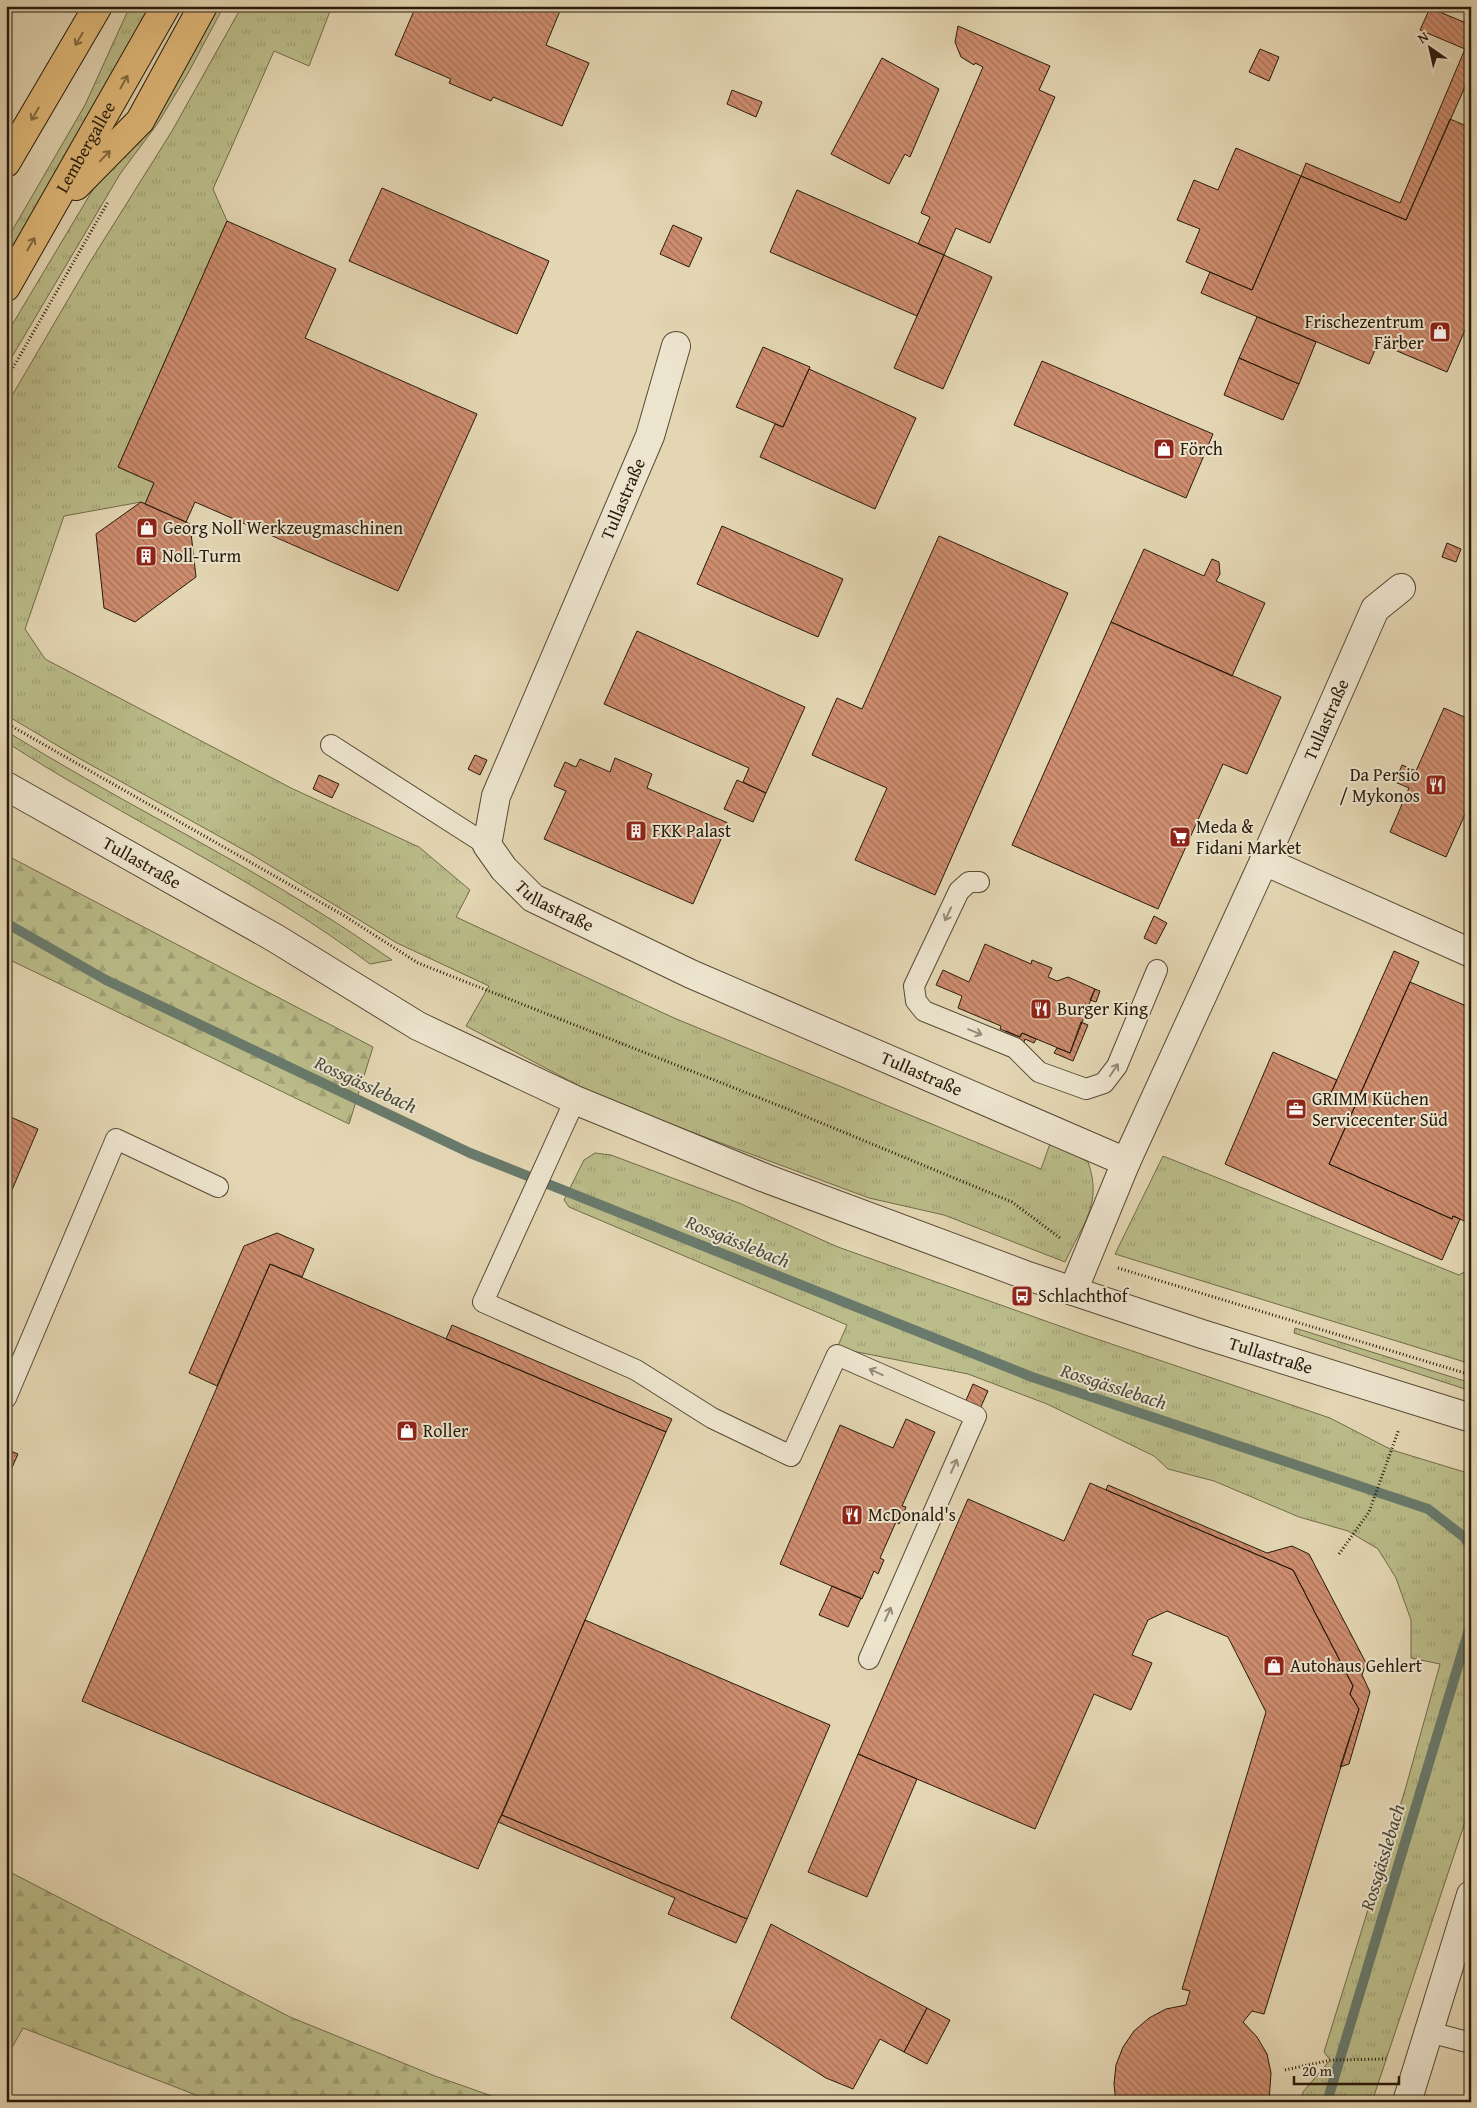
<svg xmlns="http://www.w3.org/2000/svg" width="1477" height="2108" font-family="'Gentium Book Plus',serif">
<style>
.grass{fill:url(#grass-tufts);stroke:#706c4a}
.forest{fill:url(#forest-firs);stroke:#706c4a}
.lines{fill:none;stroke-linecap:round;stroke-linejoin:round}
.stream{stroke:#697a6c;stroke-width:10}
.building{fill:url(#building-back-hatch);stroke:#271b0a}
.service-casing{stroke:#564a34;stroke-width:22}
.minor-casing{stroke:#564a34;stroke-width:30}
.tertiary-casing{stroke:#564a34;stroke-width:30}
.primary-casing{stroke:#271b0a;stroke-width:30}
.path{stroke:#271b0a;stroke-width:3;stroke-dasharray:1 2.5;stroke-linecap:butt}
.service{stroke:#ede4ce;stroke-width:20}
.minor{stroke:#ede4ce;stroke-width:28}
.tertiary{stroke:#ede4ce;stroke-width:28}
.primary{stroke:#e2bb7a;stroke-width:28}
.oneway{stroke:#846b42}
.oneway2{stroke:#948a76}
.labels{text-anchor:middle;stroke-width:4;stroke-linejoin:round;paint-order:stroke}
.street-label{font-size:18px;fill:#271b0a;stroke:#ede4ce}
.poi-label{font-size:18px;fill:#271b0a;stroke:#ede4ce;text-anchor:start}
.water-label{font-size:19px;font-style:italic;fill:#484a3b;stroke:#ede4ce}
</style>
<defs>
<pattern id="grass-tufts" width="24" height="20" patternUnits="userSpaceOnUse" patternTransform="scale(1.25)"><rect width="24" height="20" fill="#babc89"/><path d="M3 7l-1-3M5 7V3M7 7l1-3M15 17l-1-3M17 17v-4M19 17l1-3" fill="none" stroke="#a0a175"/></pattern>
<pattern id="forest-firs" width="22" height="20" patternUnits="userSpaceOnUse" patternTransform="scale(1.25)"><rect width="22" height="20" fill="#babc89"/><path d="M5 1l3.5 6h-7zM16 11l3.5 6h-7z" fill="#a0a175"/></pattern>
<pattern id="building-back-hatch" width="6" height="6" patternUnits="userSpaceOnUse" patternTransform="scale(1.25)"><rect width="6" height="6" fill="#ce8d6f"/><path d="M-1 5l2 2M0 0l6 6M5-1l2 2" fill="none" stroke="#a77259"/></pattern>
</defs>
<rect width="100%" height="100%" fill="#e4d6b3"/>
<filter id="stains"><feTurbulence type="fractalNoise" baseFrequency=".004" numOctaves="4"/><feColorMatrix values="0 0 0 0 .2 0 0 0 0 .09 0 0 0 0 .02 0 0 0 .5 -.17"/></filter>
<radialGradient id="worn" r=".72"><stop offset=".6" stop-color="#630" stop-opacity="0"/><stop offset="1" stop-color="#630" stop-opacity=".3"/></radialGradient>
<path class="grass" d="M130 6H150L106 87 6 257V241L85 105Z
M213 6H224L187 75 158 123 120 174 6 367V335L98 181Z
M242 6H332L309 66 274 51 213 189 227 221 118 467 154 483 145 504 141 502 64 516 25 629 45 659 291 788 419 847 470 890 456 917 674 1018 1041 1169 1051 1141 1088 1162C1103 1204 1082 1225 1065 1262L944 1215 869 1198 608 1101 466 1026 489 986 397 943 251 854 75 756 6 715V406L90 262 172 131Z
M6 731C108 795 217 848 319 912 344 927 368 944 392 960L370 964C257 879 125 819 6 742Z
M595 1153 611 1155 739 1203 838 1247 1085 1335 1330 1418 1392 1450 1471 1474V1804L1372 2102H1301L1303 2092 1330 2060 1324 2052 1405 1790 1440 1664 1411 1658V1620L1396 1578 1378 1549 1348 1531 1299 1517 1214 1481 1168 1469 1154 1456 1047 1404 968 1374 837 1348 847 1325 569 1207 564 1200 584 1160Z
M1163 1156 1459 1275 1471 1268V1364L1115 1254Z
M1295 1328 1471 1383V1391L1294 1333Z"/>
<path class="forest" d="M6 855 373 1047 349 1124 6 958Z
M6 1870 290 2017 435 2076 509 2102H214L23 2028 6 2058Z"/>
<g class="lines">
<path class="stream" d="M6 15 11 6
M6 923 106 980 470 1153 1032 1377 1428 1509 1464 1537 1471 1547
M1327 2102 1471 1623"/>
</g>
<path class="building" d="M416 6H456L465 10 467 6H562L546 45 589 63 562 126 493 97 491 101 449 83 451 79 395 55Z
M1430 8 1471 25V73L1406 220 1301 176 1306 163 1400 203 1465 49 1420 30Z
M958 26 1050 66 1039 90 1055 97 990 243 956 228 944 255 918 244 930 217 921 213 983 67 975 63 974 65 961 57 955 42Z
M1260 49 1279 57 1269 81 1249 72Z
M882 58 939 89 910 157 905 154 889 184 831 154Z
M732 90 762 102 756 117 727 104Z
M1450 119 1471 128V216L1466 227 1471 229V316L1447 372 1378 343 1369 364 1201 293 1210 272 1252 290 1301 176 1406 220Z
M1236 148 1301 176 1252 290 1186 262 1200 229 1177 220 1194 180 1218 190Z
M382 188 549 261 517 334 349 261Z
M797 190 944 255 917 316 770 252Z
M227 221 336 269 305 338 477 414 398 591 195 502 186 522 145 504 154 483 118 467Z
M673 225 702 238 689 267 660 254Z
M944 255 992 277 943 389 894 368Z
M1257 317 1316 342 1299 384 1239 358Z
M763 347 810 367 783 427 736 407Z
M1239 358 1299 384 1283 420 1224 395Z
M1042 361 1213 434 1186 498 1014 425Z
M809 369 916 418 875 509 760 457 775 424 783 427Z
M141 502 190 524 196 577 135 622 104 608 96 534Z
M722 526 843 579 818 637 697 584Z
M939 536 1068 593 935 895 855 860 887 788 812 755 837 698 862 709Z
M1447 543 1461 549 1456 562 1442 557Z
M1144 549 1204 576 1212 559 1219 562 1220 574 1216 581 1265 603 1232 676 1111 622Z
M1111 622 1281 697 1247 774 1223 764 1158 909 1012 845Z
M637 631 805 707 766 793 743 782 749 768 604 704Z
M1444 708 1471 720V801L1446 857 1390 832 1409 788 1395 782 1402 765 1416 771Z
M475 755 487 760 480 775 468 769Z
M615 758 652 774 647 788 728 823 693 904 544 839 566 791 554 786 565 762 576 767 580 759 610 772Z
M319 775 339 784 332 798 313 789Z
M737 780 766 793 753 822 724 809Z
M1154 916 1167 923 1156 944 1144 938Z
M985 944 1031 964 1032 960 1052 968 1048 977 1057 981 1068 977 1095 989 1070 1053 1022 1033 1020 1037 1000 1029 1001 1026 958 1008 962 996 936 985 943 970 969 982Z
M1394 951 1419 962 1356 1104 1331 1093Z
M1410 982 1471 1008V1224L1453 1216 1452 1219 1329 1164Z
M1095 989 1100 991 1096 1002 1090 1000Z
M1081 1022 1088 1025 1073 1061 1054 1053 1057 1048 1070 1053Z
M1006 1031 1020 1037 1022 1033 1036 1039 1034 1043 1025 1039 1023 1045 1004 1036Z
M1273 1052 1337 1080 1331 1093 1356 1104 1329 1164 1452 1219 1453 1216 1460 1219 1442 1260 1225 1164Z
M6 1115 38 1129 6 1204Z
M277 1233 314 1249 302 1277 270 1264 217 1386 189 1373 244 1246Z
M270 1264 666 1432 478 1869 82 1701Z
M452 1325 672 1419 666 1432 446 1339Z
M973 1384 988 1391 979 1411 964 1405Z
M906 1419 935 1432 902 1506 906 1507 899 1524 896 1522 880 1558 884 1560 878 1574 874 1571 862 1599 780 1564 840 1425 893 1448Z
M6 1449 18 1454 6 1481Z
M1090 1483 1293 1570 1353 1686 1350 1694 1359 1709 1264 2014 1252 2011 1243 2022 1257 2037 1267 2054 1271 2073 1269 2102H1116L1114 2084 1116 2065 1123 2047 1134 2031 1149 2018 1166 2009 1186 2005 1190 1991 1182 1989 1266 1712 1228 1637 1167 1611 1148 1620 1132 1655 1152 1663 1131 1710 1094 1694 1035 1829 858 1754 968 1499 1064 1541Z
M1108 1485 1267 1553 1292 1546 1309 1554 1366 1663 1362 1675 1370 1692 1349 1764 1340 1767 1359 1709 1350 1694 1353 1686 1293 1570 1106 1490Z
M832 1586 861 1598 848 1627 819 1615Z
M585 1620 830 1725 747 1919 502 1815Z
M858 1754 917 1779 867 1897 808 1872Z
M502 1815 747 1919 736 1943 668 1914 675 1898 498 1822Z
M771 1924 927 2008 904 2052 880 2039 853 2089 826 2078 731 2018Z
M927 2008 950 2020 927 2064 904 2052Z"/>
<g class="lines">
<g class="service-casing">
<path id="service" d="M331 745 487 845
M979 882H969L959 891 914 986 916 1001 924 1011 1015 1048 1039 1072 1086 1089 1104 1083 1117 1066 1157 970
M575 1100 483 1302 636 1370 712 1418 791 1456 837 1355 976 1416 869 1659
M6 1398 116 1139 218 1187
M1429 2032 1471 2043"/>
</g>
<g class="minor-casing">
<g id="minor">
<path id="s1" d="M676 346 650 436 496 796 487 845 504 869 533 898 691 974 1126 1162"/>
<path d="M1264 861 1471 953"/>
<path id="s2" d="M1073 1291 1126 1162 1264 861 1375 609 1401 588"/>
<path d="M1407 2102 1471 1895"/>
</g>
</g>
<g class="tertiary-casing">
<g id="tertiary">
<path id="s3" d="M6 786 275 938 418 1026 575 1100 765 1178 1028 1276 1202 1334 1471 1418"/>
</g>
</g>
<g class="primary-casing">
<g id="primary">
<path d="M6 163 98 6"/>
<path d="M76 186 140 121 203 6"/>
<path id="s4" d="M6 287 166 6"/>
</g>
</g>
<path class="path" d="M6 380 108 202
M6 723 343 915 418 963 790 1110 1012 1202 1060 1238
M1118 1268 1471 1375
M1339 1554 1369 1512 1399 1429
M1285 2070 1331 2060 1386 2059"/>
<use href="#service" class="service"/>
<use href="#minor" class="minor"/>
<use href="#tertiary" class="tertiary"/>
<use href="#primary" class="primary"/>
</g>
<defs><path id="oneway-shaft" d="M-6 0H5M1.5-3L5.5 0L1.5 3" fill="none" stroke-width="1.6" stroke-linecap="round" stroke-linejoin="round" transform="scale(1.25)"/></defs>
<g class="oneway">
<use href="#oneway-shaft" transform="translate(79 39) rotate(120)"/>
<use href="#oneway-shaft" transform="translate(124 82) rotate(-61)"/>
<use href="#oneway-shaft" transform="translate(35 114) rotate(120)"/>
<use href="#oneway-shaft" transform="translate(105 156) rotate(-46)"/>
<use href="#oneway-shaft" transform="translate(31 244) rotate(-60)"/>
</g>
<g class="oneway2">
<use href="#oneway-shaft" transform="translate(948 914) rotate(115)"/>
<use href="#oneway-shaft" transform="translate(975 1032) rotate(22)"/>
<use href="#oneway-shaft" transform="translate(1114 1070) rotate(-56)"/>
<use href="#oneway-shaft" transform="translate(876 1372) rotate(-156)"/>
<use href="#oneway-shaft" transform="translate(954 1466) rotate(-66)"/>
<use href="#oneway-shaft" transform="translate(888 1614) rotate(-66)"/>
</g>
<defs>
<g id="shop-square" transform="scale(1.125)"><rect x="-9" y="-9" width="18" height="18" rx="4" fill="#8f2418" stroke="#ede4ce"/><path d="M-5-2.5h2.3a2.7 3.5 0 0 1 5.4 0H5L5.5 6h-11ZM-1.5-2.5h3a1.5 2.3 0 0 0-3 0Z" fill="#fff"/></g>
<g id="building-square" transform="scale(1.125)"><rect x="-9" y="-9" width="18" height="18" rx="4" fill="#8f2418" stroke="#ede4ce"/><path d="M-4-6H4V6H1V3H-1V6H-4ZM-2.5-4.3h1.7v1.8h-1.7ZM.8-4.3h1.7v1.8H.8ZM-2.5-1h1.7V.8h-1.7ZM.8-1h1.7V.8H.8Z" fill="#fff"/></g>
<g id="restaurant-square" transform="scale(1.125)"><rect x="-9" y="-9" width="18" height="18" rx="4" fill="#8f2418" stroke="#ede4ce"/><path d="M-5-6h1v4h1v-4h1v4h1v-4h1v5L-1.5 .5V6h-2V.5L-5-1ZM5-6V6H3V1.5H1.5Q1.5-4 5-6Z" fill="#fff"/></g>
<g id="supermarket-square" transform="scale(1.125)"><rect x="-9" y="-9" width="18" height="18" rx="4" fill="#8f2418" stroke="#ede4ce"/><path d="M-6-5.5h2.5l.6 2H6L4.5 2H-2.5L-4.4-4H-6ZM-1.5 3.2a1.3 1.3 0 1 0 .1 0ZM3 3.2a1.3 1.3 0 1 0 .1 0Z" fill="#fff"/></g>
<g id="office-square" transform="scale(1.125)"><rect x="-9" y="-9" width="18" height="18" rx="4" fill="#8f2418" stroke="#ede4ce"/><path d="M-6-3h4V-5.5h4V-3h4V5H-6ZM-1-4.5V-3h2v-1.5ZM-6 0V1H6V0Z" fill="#fff"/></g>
<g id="bus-square" transform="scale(1.125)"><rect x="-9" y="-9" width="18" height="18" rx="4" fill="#8f2418" stroke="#ede4ce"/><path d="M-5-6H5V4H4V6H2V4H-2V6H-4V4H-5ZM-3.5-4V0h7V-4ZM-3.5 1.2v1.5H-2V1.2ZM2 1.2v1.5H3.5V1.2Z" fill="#fff"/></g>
</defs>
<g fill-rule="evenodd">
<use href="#shop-square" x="1440" y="332"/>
<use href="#shop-square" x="1164" y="449"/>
<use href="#shop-square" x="147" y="528"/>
<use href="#building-square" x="146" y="556"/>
<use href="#restaurant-square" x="1436" y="785"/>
<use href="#building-square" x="636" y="831"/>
<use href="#supermarket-square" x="1180" y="837"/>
<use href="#restaurant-square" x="1041" y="1009"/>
<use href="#office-square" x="1296" y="1109"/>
<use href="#bus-square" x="1022" y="1296"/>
<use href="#shop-square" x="407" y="1431"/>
<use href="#restaurant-square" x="852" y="1515"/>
<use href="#shop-square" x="1274" y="1666"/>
</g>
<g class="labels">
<g class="street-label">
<text dy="6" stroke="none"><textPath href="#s4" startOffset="161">Lembergallee</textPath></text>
<text transform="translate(623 499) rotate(-67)" y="6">Tullastraße</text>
<text dy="6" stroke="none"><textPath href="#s2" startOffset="625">Tullastraße</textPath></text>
<text dy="6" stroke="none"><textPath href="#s3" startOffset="156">Tullastraße</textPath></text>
<text dy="6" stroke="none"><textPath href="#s1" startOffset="628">Tullastraße</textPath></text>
<text dy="6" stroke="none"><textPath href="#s1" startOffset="1032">Tullastraße</textPath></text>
<text dy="6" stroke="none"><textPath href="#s3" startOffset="1392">Tullastraße</textPath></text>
</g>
<g class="poi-label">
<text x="1424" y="328" text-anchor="end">Frischezentrum<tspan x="1424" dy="21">Färber</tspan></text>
<text x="1180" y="455">Förch</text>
<text x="163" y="534">Georg Noll Werkzeugmaschinen</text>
<text x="162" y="562">Noll-Turm</text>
<text x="1420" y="781" text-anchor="end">Da Persio<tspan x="1420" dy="21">/ Mykonos</tspan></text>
<text x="1196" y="833">Meda &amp;<tspan x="1196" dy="21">Fidani Market</tspan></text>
<text x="652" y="837">FKK Palast</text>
<text x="1057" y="1015">Burger King</text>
<text x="1312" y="1105">GRIMM Küchen<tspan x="1312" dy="21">Servicecenter Süd</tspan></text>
<text x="1038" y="1302">Schlachthof</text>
<text x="423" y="1437">Roller</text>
<text x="868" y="1521">McDonald's</text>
<text x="1290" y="1672">Autohaus Gehlert</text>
</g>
<g class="water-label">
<text transform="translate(366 1084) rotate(25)" y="7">Rossgässlebach</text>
<text transform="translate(738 1241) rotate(22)" y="7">Rossgässlebach</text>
<text transform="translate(1114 1386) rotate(18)" y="7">Rossgässlebach</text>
<text transform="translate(1382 1857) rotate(-73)" y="7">Rossgässlebach</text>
</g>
</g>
<rect width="1477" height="2108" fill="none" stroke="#e4d6b3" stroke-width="25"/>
<rect x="8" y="8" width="1462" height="2093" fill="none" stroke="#271b0a" stroke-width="2.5"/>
<rect x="12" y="12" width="1452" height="2083" fill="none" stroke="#271b0a"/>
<g transform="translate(1430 48) rotate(326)" stroke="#ede4ce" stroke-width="4" paint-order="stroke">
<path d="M0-4L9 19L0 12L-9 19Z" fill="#271b0a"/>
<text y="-8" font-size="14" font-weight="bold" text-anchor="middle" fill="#271b0a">N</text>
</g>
<path d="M1294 2076v8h105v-8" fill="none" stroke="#271b0a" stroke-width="2.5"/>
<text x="1302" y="2076" font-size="15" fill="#271b0a" stroke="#ede4ce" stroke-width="4" paint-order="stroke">20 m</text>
<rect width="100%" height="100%" filter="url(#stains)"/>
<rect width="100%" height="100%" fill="url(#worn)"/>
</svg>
